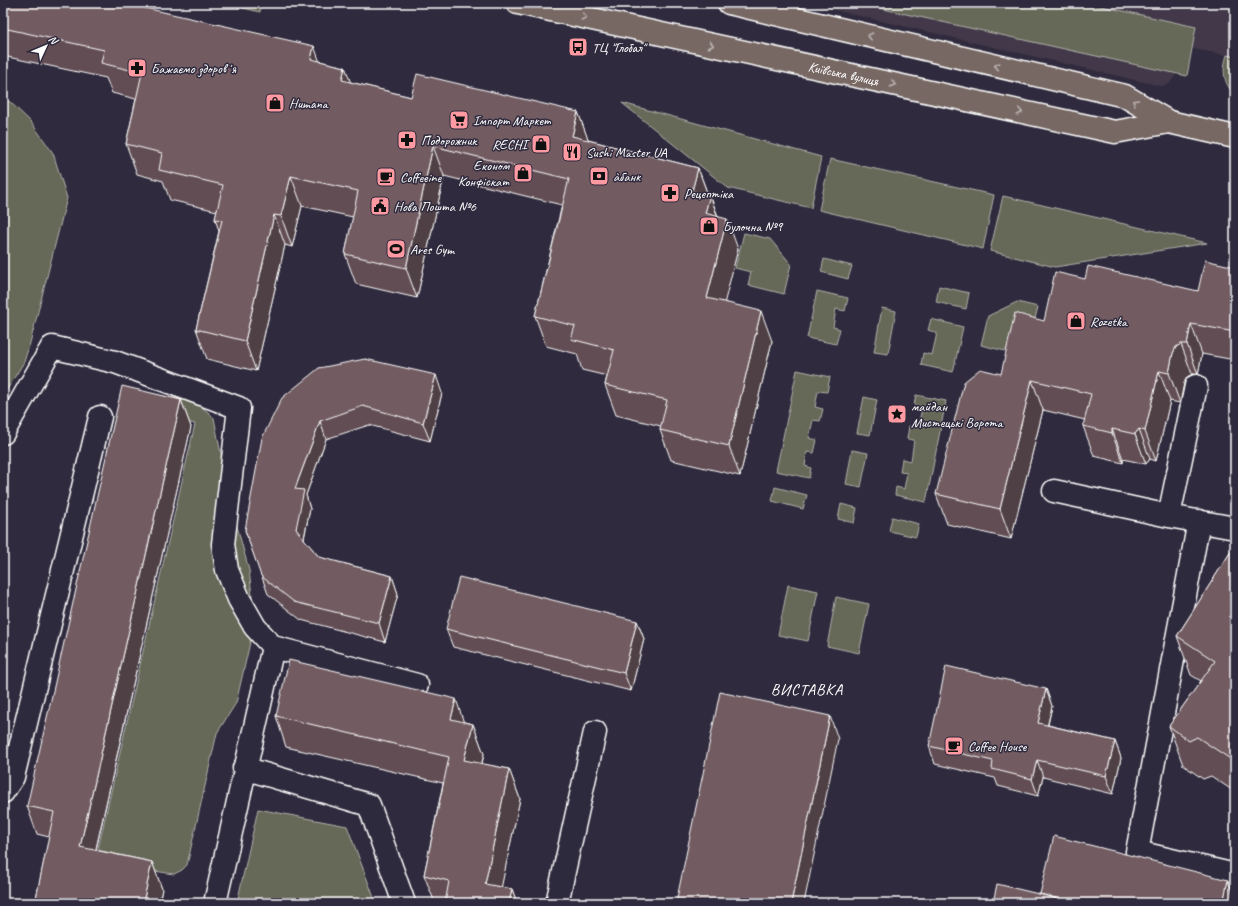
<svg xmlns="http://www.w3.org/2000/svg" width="1238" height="906" font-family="Caveat,sans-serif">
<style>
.built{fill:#433948}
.green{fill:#666759;stroke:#b2b3ac}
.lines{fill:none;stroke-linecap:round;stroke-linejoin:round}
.minor-casing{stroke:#fff;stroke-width:25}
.major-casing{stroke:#fff;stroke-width:25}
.minor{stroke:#2f2a3d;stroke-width:22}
.major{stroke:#776864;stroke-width:22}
.wall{fill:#624e54;stroke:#fff}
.shaded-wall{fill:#504045;stroke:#fff}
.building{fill:#725b62;stroke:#fff}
.oneway{stroke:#bbb4b2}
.labels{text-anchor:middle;stroke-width:3;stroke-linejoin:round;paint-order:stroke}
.poi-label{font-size:14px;fill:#fff;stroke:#2f2a3d;text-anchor:start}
.street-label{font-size:14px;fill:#fff;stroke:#2f2a3d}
.quarter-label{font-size:16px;letter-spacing:1px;fill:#fff;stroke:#2f2a3d}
</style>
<rect width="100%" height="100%" fill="#2f2a3d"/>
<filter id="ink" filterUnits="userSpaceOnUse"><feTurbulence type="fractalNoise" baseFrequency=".025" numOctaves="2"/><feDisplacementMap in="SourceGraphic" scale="8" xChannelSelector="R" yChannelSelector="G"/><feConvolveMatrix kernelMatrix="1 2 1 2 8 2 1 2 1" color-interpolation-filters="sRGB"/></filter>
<g filter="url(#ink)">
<path class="built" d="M804 3H1235V94L1227 85 1224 75 1226 55 1183 47 1180 70 1169 84 1161 86Z"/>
<path class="green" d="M222 3H261L260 12Z
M856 3H1087L1196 27 1187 76Z
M1227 55 1235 57V94C1223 84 1222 70 1227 55Z
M3 99 10 102 31 122 53 153 67 198 30 343 24 362 3 396Z
M622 103 821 157 811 208 728 188Z
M830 159 994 195 983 249 819 210Z
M1003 196 1207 243 1055 267 990 251Z
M744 233 770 239 791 264 784 294 748 285 751 272 735 268Z
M824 259 852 266 848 279 821 272Z
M939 286 969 293 966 309 936 302Z
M817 291 848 298 845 311 836 309 833 327 840 329 836 344 807 338Z
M1017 302 1038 307 1029 342 1017 354 981 345 988 316Z
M882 308 896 311 888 354 874 352Z
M931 319 963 327 953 372 921 365 923 353 932 355 937 333 928 330Z
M797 370 830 377 827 392 818 391 815 407 823 409 820 421 813 420 809 438 817 440 814 453 807 452 805 466 811 468 809 478 776 471Z
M138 392C163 397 197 397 214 418L230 501 249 570 255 621 236 703 217 733 187 865 182 870 174 874 95 862 195 424 132 410Z
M916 395 946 401 926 502 895 495 896 487 904 489 907 473 900 472 902 459 911 461 914 440 907 439 909 426 918 427 922 408 914 405Z
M864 397 877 400 870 435 857 433Z
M852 450 868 453 861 487 846 484Z
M775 487 807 495 803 509 772 501Z
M841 504 857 508 854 523 838 519Z
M892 517 919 524 916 537 889 531Z
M788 585 818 591 808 641 778 635Z
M836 597 869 604 859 653 827 646Z
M258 809 347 826 376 903H237Z"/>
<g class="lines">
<g class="minor-casing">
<path id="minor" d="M1196 386 1169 516 1235 528
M3 433 52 347 115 362 239 408 223 544 227 570 239 599 255 627 273 647 215 903
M1054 491 1169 516
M1199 521 1137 852 1235 875
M273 647 417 685
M244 768 369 805 404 903
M3 792 13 777 100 417
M557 903 595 732"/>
</g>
<g class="major-casing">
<g id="major">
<path id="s1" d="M518 3 1115 132 1169 122"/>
<path d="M729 3 1125 96 1169 122 1235 137"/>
</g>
</g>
<use href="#minor" class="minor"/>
<use href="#major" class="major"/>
</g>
<path class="wall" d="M3 3 319 61 345 67 350 82 411 97 578 112 588 140 698 168 708 195H710L718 216 738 249 724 302 772 341 740 476 671 460 660 430 661 426 616 415 605 385 607 376 582 370 577 354 546 346 535 316 562 205 444 176 417 298 356 284 345 254 353 217 302 206 292 247 285 245 256 371 207 359 196 329 219 231 215 219 217 211 170 200 163 181 137 174 126 144 136 99 112 93 106 78 3 56Z
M1235 267V360L1202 354 1198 374H1192L1187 377 1184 383 1180 403 1170 401 1156 461 1150 459 1146 464 1123 459V463L1094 456 1083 426 1085 420 1043 410 1011 539 947 524 936 494 1001 374 1044 321 1085 279 1198 291Z
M319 368 442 393 430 441 369 425 326 439 306 495 310 509 304 539 319 557 392 576 398 594 385 642 301 620 268 594 245 530Z
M181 400 191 427 96 850 152 862 162 889 159 903H35L49 837 37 834 27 806Z
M1235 545V792L1211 776 1203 779 1183 765 1169 726 1201 681 1191 675 1177 636Z
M637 621 644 639 631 691 453 647 446 629Z
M1046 689 1052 706 1048 725 1115 741 1121 758 1113 794 1043 777 1038 796 998 786 995 778 935 764 929 746Z
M276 716 464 722 473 724 484 754 482 764 509 769 520 799 501 887 512 889 517 903H435L424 875 443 783 286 747Z
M1040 894 1235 903H993Z"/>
<path class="shaded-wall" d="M314 46 325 76 311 59Z
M345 67 356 97 342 80Z
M578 112 589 142 572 136Z
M433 146 444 176 417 298 406 268Z
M698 168 709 198 692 191Z
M291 176 302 206 292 247 281 216Z
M710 195 721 226 705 213Z
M274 215 285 245 256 371 245 341Z
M727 219 738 249 718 328 707 298Z
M761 311 772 341 740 476 729 446Z
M1191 324 1202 354 1198 374 1187 344Z
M1181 344 1192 374 1187 377 1184 383 1180 403 1169 373 1173 353 1176 347Z
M1159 371 1170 401 1156 461 1145 431Z
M436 375 442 393 430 441 423 423Z
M1032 380 1043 410 1011 539 1000 509Z
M181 400 191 427 90 875 80 847Z
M320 421 326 439 306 495 310 509 302 547 296 529 295 489Z
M1112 429 1123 459V463L1112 433Z
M1139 429 1150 459 1146 464 1135 434Z
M392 576 398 594 385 642 379 623Z
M637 621 644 639 631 691 624 673Z
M1046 689 1052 706 1044 740 1038 723Z
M456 699 466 729 451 719Z
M830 716 838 739 804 903H791Z
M473 724 484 754 475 790 464 760Z
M1115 741 1121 758 1113 794 1106 776Z
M1037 760 1043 777 1038 796 1032 779Z
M509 769 520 799 498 903 485 884Z
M152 862 162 889 159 903H143Z
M1228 880 1235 898V903H1223Z
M512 889 517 903H509Z
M1055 898 1057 903H1053Z"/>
<path class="building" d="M3 3H123L314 46 311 59 345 67 342 80 411 97 417 74 578 112 572 136 698 168 692 191 710 195 705 213 727 219 707 298 761 311 729 446 660 430 667 400 605 385 614 350 571 339 575 326 535 316 569 179 433 146 406 268 345 254 358 191 291 176 281 216 274 215 245 341 196 329 222 220 215 219 223 185 159 170 162 153 126 144 142 73 101 63 104 50 3 28Z
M1205 260 1235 267V332L1191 324 1187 344H1181L1176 347 1173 353 1169 373 1159 371 1145 431 1139 429 1135 434 1112 429V433L1083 426 1091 394 1032 380 1000 509 936 494 964 382 980 369 1001 374 1015 313 1044 321 1055 272 1085 279 1088 266 1198 291Z
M365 359 436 375 423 423 363 406 320 421 295 489 304 490 296 529 319 557 392 576 379 623 294 602 261 576 245 530 262 438 282 398 319 368Z
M122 386 181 400 80 847 152 862 143 903H35L54 812 27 806Z
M1235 545V762L1197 737 1189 741 1169 726 1215 661 1177 636Z
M459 577 637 621 624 673 446 629Z
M289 660 456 699 451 719 473 724 464 760 509 769 485 884 512 889 509 903H445L449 881 424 875 449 757 276 716Z
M946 666 1046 689 1038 723 1115 741 1106 776 1037 760 1032 779 992 769 993 761 929 746Z
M720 692 830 716 791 903H676Z
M1054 836 1228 880 1223 903H1076L1040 894Z
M997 884 1055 898 1053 903H993Z"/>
<defs><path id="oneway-chevron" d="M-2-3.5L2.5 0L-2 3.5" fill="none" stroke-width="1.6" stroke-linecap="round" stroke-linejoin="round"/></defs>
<g class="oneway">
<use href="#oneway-chevron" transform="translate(584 17) rotate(12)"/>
<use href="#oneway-chevron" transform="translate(870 36) rotate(-167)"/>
<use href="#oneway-chevron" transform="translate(711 45) rotate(12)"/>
<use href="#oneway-chevron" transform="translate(997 66) rotate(-167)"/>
<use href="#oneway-chevron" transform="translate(893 84) rotate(12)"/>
<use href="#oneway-chevron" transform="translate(1135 102) rotate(-149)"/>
<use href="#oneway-chevron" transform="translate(1020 112) rotate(12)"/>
</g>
</g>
<defs>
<g id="bus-square" transform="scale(1)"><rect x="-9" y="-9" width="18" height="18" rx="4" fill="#ff9aa2" stroke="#2f2a3d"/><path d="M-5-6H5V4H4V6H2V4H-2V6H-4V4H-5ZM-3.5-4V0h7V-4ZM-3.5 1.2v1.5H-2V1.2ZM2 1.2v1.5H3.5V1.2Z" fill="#111"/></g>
<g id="pharmacy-square" transform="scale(1)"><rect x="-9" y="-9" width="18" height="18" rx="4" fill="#ff9aa2" stroke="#2f2a3d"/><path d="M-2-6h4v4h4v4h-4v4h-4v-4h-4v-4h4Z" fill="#111"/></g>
<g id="shop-square" transform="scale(1)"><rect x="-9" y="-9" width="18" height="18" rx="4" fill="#ff9aa2" stroke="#2f2a3d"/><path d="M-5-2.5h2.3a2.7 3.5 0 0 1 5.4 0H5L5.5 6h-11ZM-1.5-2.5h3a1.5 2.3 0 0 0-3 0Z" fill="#111"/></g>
<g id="supermarket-square" transform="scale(1)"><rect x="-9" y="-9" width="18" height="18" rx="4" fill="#ff9aa2" stroke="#2f2a3d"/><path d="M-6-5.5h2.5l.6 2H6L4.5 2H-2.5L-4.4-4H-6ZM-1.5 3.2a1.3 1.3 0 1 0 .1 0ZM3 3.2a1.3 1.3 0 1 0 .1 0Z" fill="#111"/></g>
<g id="restaurant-square" transform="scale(1)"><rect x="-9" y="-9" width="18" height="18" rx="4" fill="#ff9aa2" stroke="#2f2a3d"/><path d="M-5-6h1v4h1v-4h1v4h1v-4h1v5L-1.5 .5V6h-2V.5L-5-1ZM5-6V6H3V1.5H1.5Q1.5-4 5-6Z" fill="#111"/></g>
<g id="bank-square" transform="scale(1)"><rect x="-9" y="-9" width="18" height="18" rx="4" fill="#ff9aa2" stroke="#2f2a3d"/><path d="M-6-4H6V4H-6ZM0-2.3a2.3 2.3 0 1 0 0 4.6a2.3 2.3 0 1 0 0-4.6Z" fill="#111"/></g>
<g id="cafe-square" transform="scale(1)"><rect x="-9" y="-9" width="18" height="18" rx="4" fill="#ff9aa2" stroke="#2f2a3d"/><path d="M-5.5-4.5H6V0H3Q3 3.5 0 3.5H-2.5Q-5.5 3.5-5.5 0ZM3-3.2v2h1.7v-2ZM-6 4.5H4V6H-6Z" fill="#111"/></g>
<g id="civic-square" transform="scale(1)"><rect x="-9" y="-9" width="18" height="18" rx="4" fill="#ff9aa2" stroke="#2f2a3d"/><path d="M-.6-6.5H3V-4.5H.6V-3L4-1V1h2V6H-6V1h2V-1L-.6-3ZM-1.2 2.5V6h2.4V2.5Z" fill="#111"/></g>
<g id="stadium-square" transform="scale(1)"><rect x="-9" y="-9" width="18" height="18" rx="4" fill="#ff9aa2" stroke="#2f2a3d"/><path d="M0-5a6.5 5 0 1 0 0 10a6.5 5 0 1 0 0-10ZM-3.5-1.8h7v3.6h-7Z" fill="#111"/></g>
<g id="sight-square" transform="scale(1)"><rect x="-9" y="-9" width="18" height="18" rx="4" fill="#ff9aa2" stroke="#2f2a3d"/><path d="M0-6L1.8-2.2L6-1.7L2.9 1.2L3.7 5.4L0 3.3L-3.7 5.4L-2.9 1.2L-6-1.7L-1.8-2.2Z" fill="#111"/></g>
</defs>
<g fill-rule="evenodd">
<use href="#bus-square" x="578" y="47"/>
<use href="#pharmacy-square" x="137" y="68"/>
<use href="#shop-square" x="275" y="103"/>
<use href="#supermarket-square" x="459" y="120"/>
<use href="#pharmacy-square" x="407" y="140"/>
<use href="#shop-square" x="541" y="144"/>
<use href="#restaurant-square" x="572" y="152"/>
<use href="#shop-square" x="523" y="173"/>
<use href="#bank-square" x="599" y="176"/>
<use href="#cafe-square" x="386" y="177"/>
<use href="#pharmacy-square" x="670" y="193"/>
<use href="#civic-square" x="380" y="206"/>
<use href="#shop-square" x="709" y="226"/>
<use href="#stadium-square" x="396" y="249"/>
<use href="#shop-square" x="1076" y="321"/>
<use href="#sight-square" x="897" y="414"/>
<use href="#cafe-square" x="954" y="746"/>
</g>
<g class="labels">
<g class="poi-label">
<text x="592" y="52">ТЦ "Глобал"</text>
<text x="151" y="73">Бажаємо здоровʼя</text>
<text x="289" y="108">Humana</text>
<text x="473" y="125">Імпорт Маркет</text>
<text x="421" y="145">Подорожник</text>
<text x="527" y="149" text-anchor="end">RECHI</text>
<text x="586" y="157">Sushi Master UA</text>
<text x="509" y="170" text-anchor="end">Економ<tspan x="509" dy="16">Конфіскат</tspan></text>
<text x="613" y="181">а̀банк</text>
<text x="400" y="182">Coffeeine</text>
<text x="684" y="198">Peцeптiкa</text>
<text x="394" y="211">Нова Пошта №6</text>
<text x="723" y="231">Булочна №9</text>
<text x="410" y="254">Ares Gym</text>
<text x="1090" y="326">Rozetka</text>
<text x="911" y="411">майдан<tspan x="911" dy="16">Мистецькі Ворота</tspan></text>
<text x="968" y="751">Coffee House</text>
</g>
<g class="street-label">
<text dy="5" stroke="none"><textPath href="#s1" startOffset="333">Київська вулиця</textPath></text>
</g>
<g class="quarter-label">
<text x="807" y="695">ВИСТАВКА</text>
</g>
</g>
<rect width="1238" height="906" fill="none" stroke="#2f2a3d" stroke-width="16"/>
<rect x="8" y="8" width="1222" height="890" fill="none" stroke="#fff" stroke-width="1.5" filter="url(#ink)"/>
<g transform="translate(46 46) rotate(46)" stroke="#2f2a3d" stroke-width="3" paint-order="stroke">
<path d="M0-3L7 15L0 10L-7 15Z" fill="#ffffff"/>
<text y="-6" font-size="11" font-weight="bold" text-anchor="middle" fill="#ffffff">N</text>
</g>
</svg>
